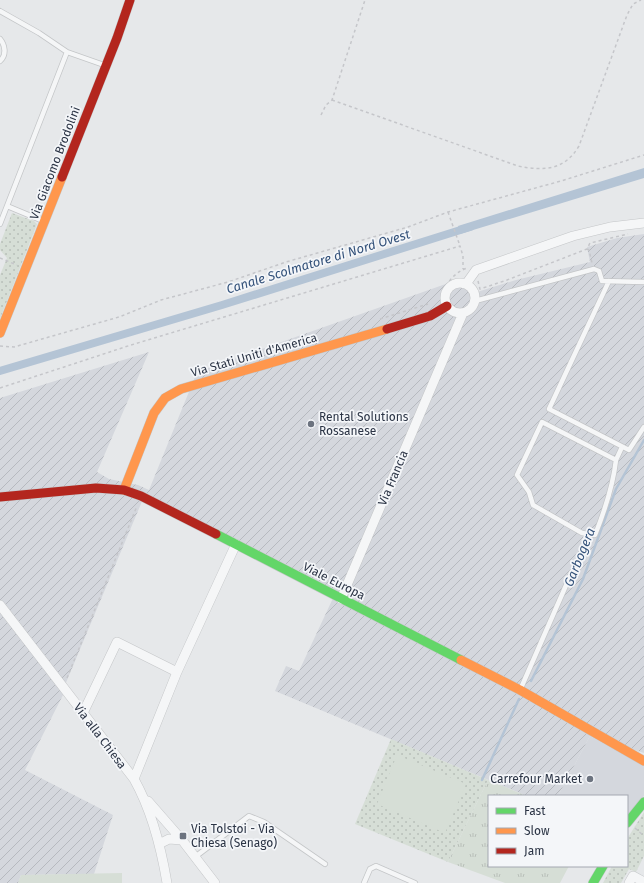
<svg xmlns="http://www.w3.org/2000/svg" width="644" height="883" font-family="'Fira Sans',sans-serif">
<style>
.built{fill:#d4d7dd}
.industrial{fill:url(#industrial-furrows)}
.grass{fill:url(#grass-dots)}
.park{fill:url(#park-tufts)}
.garden{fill:#d6ded6}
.water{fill:#b4c4d5}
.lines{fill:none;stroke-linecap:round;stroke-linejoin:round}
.stream{stroke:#b4c4d5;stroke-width:2.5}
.canal{stroke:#b4c4d5;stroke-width:8}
.lane-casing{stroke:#c4c6c8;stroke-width:6}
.street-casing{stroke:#c4c6c8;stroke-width:10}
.fast-casing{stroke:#c4c6c8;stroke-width:10}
.slow-casing{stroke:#c4c6c8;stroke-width:10}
.jam-casing{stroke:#c4c6c8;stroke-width:10}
.path{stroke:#c5c6ca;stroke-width:1.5;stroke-dasharray:3 3;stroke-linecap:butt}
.lane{stroke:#f5f6f7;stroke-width:4.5}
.street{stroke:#f5f6f7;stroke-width:9}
.fast{stroke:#63d668;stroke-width:9}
.slow{stroke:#ff974d;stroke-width:9}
.jam{stroke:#b3261e;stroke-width:9}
.poi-dot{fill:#6c737f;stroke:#f4f6f9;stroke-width:1.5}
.labels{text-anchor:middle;stroke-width:3.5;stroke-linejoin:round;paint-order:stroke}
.street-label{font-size:12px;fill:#2b3445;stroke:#f4f6f9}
.poi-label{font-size:12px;fill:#2b3445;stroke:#f4f6f9;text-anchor:start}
.water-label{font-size:13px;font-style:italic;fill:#34527a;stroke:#f4f6f9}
</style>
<defs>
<pattern id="industrial-furrows" width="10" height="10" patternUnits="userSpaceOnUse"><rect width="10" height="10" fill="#d4d7dd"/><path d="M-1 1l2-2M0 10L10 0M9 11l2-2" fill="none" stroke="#b6b9bf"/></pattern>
<pattern id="grass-dots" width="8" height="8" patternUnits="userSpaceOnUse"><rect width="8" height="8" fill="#d6ded6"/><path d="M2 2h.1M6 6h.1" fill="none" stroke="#b8bfb9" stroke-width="1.8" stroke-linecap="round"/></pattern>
<pattern id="park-tufts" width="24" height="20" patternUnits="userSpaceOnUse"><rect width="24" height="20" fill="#d6ded6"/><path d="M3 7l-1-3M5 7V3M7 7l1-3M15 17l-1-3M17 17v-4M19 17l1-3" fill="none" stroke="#b8bfb9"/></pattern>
</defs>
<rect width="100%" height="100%" fill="#e6e8ea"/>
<path class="built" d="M590 736 644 766V796L627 818V796H558Z"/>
<path class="industrial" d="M644 234V753L590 736 558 796H527L275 691 286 666 299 671 334 596 143 499 65 685 63 695 25 770 113 815 94 874 21 875 18 883H0V398L149 352 97 472 109 479 138 485 149 490 197 372 457 280 470 290 477 292 516 280 590 262 587 247 617 238Z"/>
<path class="grass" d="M12 213 34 221 37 224 0 319V275L7 258 0 250V244Z
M391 739 488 780 448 862 355 824Z
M644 812V856L636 872 629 869 621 883H603L612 866H627V839Z"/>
<path class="park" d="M488 780 527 796H489V866H569L560 883H505L448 862Z"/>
<path class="garden" d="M397 755 466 784 445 833 377 804Z
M122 873V883H18L21 875Z"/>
<path class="water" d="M644 168V178L460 234 458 226Z"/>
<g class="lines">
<path class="stream" d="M531 681 583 579 616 489 644 440
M482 780 519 699"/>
<path class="canal" d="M0 371 222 305 470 227"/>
<g class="lane-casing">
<path id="lane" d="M0 11 39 33 67 52 104 65
M0 39C5 45 7 55 0 61
M7 206 67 52
M0 224 7 206 43 221
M609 281 549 409 629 450 644 427
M475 301 594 269 599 271 602 281 644 282
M616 460C613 486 605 510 595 535L582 533 533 505 529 492 517 475 542 422 616 460 622 447
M521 688 571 574
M195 857 249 816 264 822 325 864
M364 883 370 869 376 866 415 883"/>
</g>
<g class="street-casing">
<path id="street" d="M445 298a15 15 0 1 1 30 0a15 15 0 1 1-30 0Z
M466 284 476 270 573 236 610 227 644 223
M341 599 463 313
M0 605 134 779C152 811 161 847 167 883
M83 713 117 642 177 672
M134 779 177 672 236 544
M148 801 182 840 215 883
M159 844 169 839 182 840
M629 883 633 876 644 882"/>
</g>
<g class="fast-casing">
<path id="fast" d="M216 534 461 660
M627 823 644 802
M593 883 603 866"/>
</g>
<g class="slow-casing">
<path id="slow" d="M0 333 62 177
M124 490 154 413 165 398 181 389 387 329
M461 660 520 690 644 761"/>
</g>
<g class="jam-casing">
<path id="jam" d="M62 177 117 38 130 0
M387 329 430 316 447 306
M0 497 96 488 124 490 141 496 216 534"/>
</g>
<path class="path" d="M332 100 518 166C543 171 564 171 579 146L627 15 633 4 641 0
M321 115 326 105 332 100 365 0
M448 212 460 246
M587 249 589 250 592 263
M0 258 17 265
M478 281 480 289 507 280 587 249 590 243 628 234
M441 297C446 284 453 273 467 268
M380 319 428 304
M0 346 14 347 119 317 161 300 228 282 286 262 408 227 448 212 561 181 644 155
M0 388 131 345 460 246 463 256V269
M67 678 137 506
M635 828 644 836"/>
<use href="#lane" class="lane"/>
<use href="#street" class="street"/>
<use href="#fast" class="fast"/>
<use href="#slow" class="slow"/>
<use href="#jam" class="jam"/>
</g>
<g class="poi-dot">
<circle cx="311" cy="424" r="4"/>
<circle cx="590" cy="779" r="4"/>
<rect x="179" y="832" width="8" height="8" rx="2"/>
</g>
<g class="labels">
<g class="street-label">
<text transform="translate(55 163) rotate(-69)" y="4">Via Giacomo Brodolini</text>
<text transform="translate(254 355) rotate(-16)" y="4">Via Stati Uniti d'America</text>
<text transform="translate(393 478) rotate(-67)" y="4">Via Francia</text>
<text transform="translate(334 581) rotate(27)" y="4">Viale Europa</text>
<text transform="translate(100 736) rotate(53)" y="4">Via alla Chiesa</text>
</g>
<g class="poi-label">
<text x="319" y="421">Rental Solutions<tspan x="319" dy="14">Rossanese</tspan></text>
<text x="582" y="783" text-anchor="end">Carrefour Market</text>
<text x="191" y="833">Via Tolstoi - Via<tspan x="191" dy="14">Chiesa (Senago)</tspan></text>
</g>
<g class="water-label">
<text transform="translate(318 261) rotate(-17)" y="5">Canale Scolmatore di Nord Ovest</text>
<text transform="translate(579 557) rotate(-68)" y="5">Garbogera</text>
</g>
</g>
<rect x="488" y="795" width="140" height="72" fill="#f4f6f9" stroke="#a4a8b1"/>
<rect x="496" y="808" width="20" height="6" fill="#63d668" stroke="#a4a8b1"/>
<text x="524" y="815" font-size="12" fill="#2b3445">Fast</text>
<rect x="496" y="828" width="20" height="6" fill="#ff974d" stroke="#a4a8b1"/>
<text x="524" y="835" font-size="12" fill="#2b3445">Slow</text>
<rect x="496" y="848" width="20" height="6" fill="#b3261e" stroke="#a4a8b1"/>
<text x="524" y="855" font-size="12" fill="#2b3445">Jam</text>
</svg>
